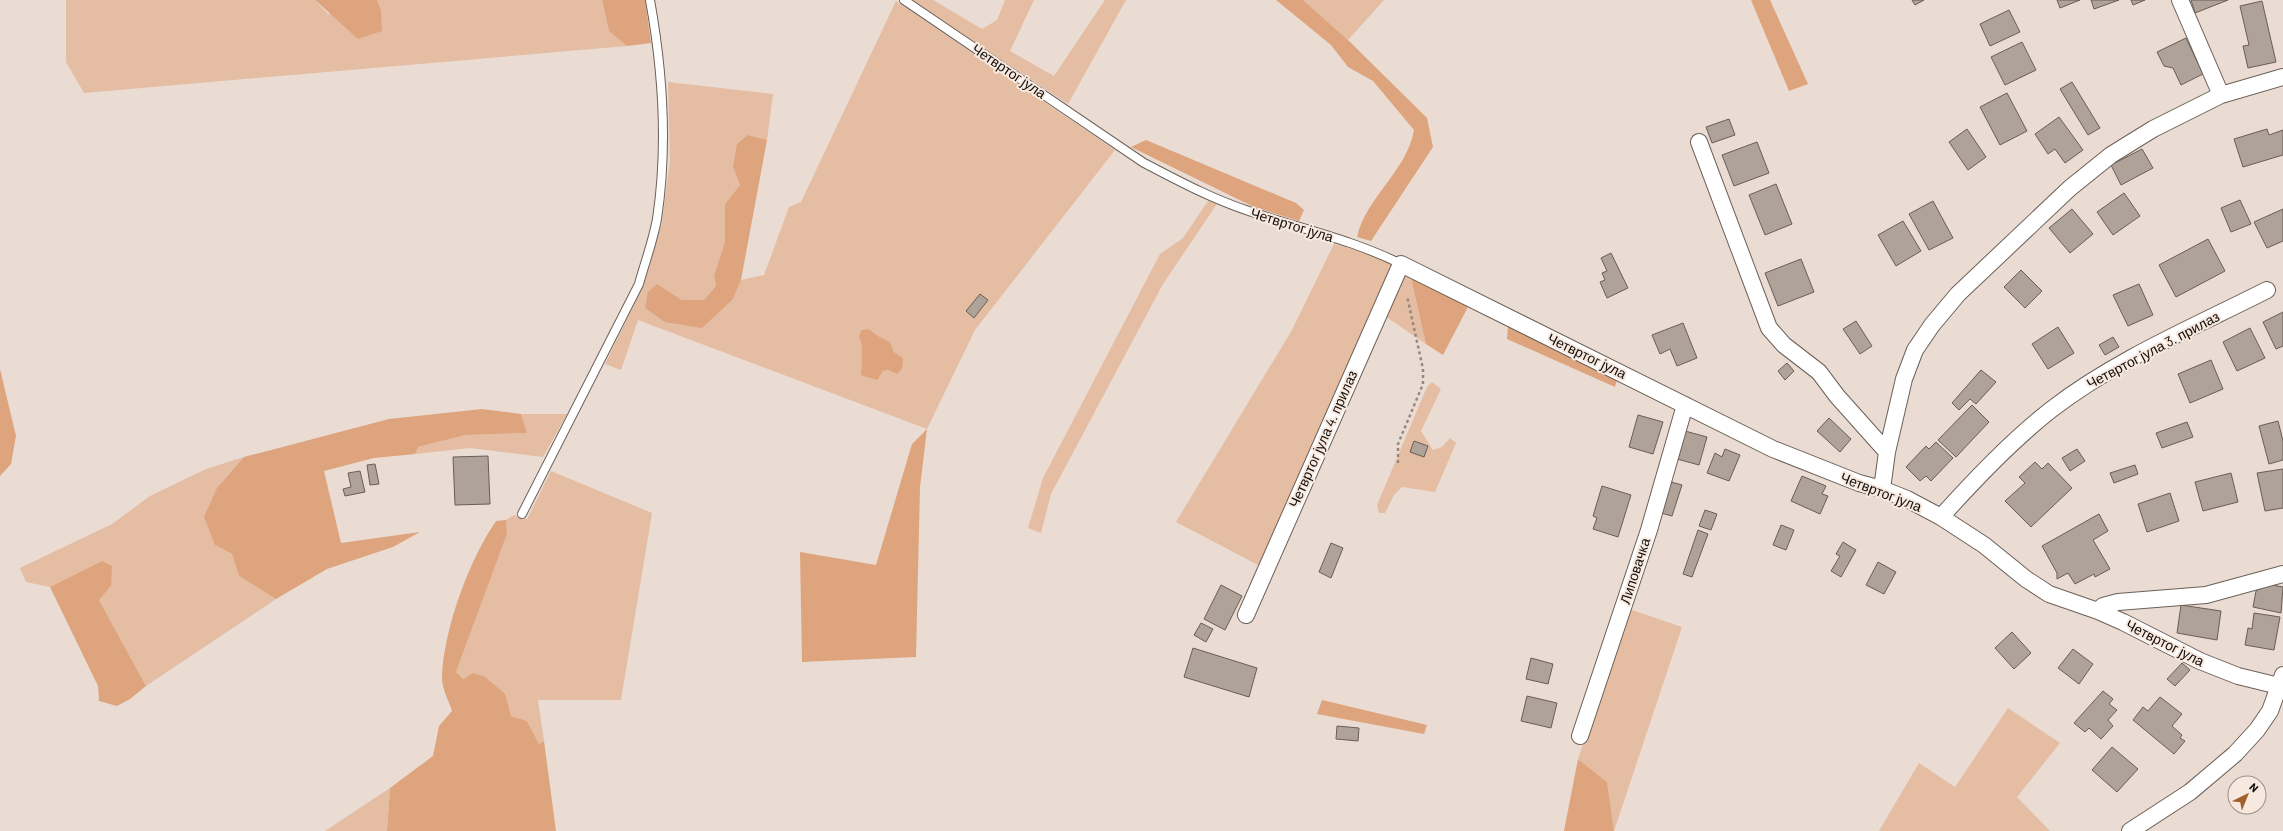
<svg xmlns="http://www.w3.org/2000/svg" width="2283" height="831" font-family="Barlow,sans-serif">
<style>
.green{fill:#e4bda3;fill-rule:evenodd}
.forest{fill:#dda47d}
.building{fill:#afa299;stroke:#695d55}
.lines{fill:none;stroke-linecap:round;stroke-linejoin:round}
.service-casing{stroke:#6c6058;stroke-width:10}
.minor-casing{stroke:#6c6058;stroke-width:18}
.path{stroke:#938982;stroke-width:2.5;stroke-dasharray:3 3;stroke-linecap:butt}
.service{stroke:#fff;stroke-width:8}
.minor{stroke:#fff;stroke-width:16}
.labels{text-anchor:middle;stroke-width:4;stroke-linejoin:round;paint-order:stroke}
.street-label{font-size:14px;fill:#110d0a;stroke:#f8e9e0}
</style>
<rect width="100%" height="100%" fill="#eadcd3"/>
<path class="green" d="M66 0H315L328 14 381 10 377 0H602L609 31 627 46 84 93 66 62Z
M911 0H933L982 29 997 20 1005 0H1034L1010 51 1054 76 1105 0H1126L1068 104Z
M1303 0H1384L1348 40Z
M896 1 1115 150 975 330 927 429 638 320 621 370 605 364 643 287 662 223 670 160 668 82 773 94 767 140 748 135 733 167 740 185 725 204V242L714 275 716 286 704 300H682L657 284 645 308 733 299 741 280 764 275 789 207 801 202ZM869 329 878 336 890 342 894 352 903 358 897 374 888 370 861 375 862 346 859 336 861 330Z
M1208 201 1217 204 1163 284 1051 494 1041 533 1028 528 1043 478 1160 254 1183 238Z
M1334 244 1371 254 1391 265C1347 365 1306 467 1260 566L1176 522 1292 330Z
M1403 271 1410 274 1426 344 1385 316Z
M1432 382 1441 389 1421 431 1433 450 1442 447 1450 438 1456 443 1435 492 1402 487 1394 495 1385 513H1379L1377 505 1427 387Z
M521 414H567L543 457 470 448 415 454 418 447 466 435 526 433Z
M244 457 217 488 215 545 232 554 239 576 276 599 146 686 99 600 111 586 102 561 50 587 26 582 20 568 112 524 150 496 206 469Z
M551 471 652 513 621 700H538L544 741 539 744 527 721 511 716 456 672 507 534 506 520 514 515 527 519Z
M1629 609 1682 627 1614 831 1607 782 1578 759Z
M2008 708 2060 743 2017 797 2050 831H1879L1919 763 1955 787Z
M390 788 387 831H325Z"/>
<path class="forest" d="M315 0H377L381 10 382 31 358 39Z
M602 0H645L651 43 627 46 609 31Z
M1276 0H1303L1348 40 1427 118 1433 147 1371 241 1357 237C1366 197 1407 171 1414 130L1373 81 1348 67 1331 45Z
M1751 0H1770L1808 84 1789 91Z
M748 135 767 140 741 280 733 299 702 328 665 322 645 308 648 292 657 284 682 300H704L716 286 714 275 725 242V204L740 185 733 167 737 144Z
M1146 140 1296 203 1304 210 1299 221 1254 207 1131 147Z
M1410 274 1469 305 1443 355 1426 344Z
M1508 326 1618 376 1615 387 1507 339Z
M869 329 878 336 890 342 894 352 903 358 902 369 897 374 888 370 883 371 877 380 861 375 862 346 859 336 861 330Z
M0 369 16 436 11 464 0 476Z
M482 409 521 414 527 433 466 435 418 447 415 454 374 458 324 471 341 543 420 532 393 547 327 569 276 599 239 576 232 554 215 545 204 517 217 488 244 457 389 419Z
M927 429 920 487 916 657 802 662 800 552 876 565 912 444Z
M506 520 507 534 456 672 464 679 473 673 485 677 505 694 511 716 527 721 539 744 544 741 556 831H387L390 788 433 756 439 726 452 711C449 701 441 687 442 676 444 629 469 560 496 521Z
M102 561 112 566 111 586 99 600 146 686 130 699 117 706 99 701 98 686 50 587Z
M1322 700 1427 725 1424 734 1317 714Z
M1578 759 1607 782 1614 831H1564Z"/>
<path class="building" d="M1912 0H1924L1915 5Z
M2057 0H2080L2060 8Z
M2091 0H2119L2094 9Z
M2131 0H2145L2133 5Z
M2191 0H2228L2195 13Z
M2262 1 2276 62 2248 68 2243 46 2249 45 2240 6Z
M2009 10 2020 32 1990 46 1980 24Z
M2186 38 2203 74 2181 85 2173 68 2164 66 2157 52Z
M2022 42 2036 70 2005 85 1991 57Z
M2072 82 2100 128 2088 135 2060 89Z
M2007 93 2027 131 2000 145 1980 107Z
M2059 117 2083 150 2065 163 2055 149 2048 154 2035 134Z
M1729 119 1735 135 1712 143 1706 127Z
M1967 129 1986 157 1968 170 1949 142Z
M2267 129 2269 135 2283 130V155L2243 167 2234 139Z
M1757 142 1769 173 1734 186 1722 155Z
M2142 149 2153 168 2121 185 2111 165Z
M1776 184 1792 224 1765 235 1749 195Z
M2124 193 2140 216 2113 235 2097 212Z
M2240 200 2251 224 2231 232 2221 208Z
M1933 201 1953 238 1929 250 1909 214Z
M2072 209 2093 234 2070 253 2049 228Z
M2283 209V241L2267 248 2254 222Z
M1903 221 1921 251 1896 266 1878 235Z
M2208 239 2225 271 2176 297 2159 265Z
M1611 253 1628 288 1607 298 1600 282 1605 280 1602 273 1607 271 1601 258Z
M1801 259 1814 292 1778 306 1765 273Z
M2021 270 2042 291 2025 308 2004 287Z
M2139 284 2153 315 2128 326 2113 295Z
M980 294 988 300 974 318 966 311Z
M2283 312V346L2276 349 2263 322Z
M1856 321 1872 346 1860 354 1843 329Z
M1683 323 1697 358 1677 366 1670 349 1660 354 1652 335Z
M2058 327 2074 353 2048 369 2032 344Z
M2250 328 2265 358 2237 371 2223 342Z
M2113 337 2119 347 2105 355 2099 345Z
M2211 360 2223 389 2190 403 2178 374Z
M1787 363 1794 371 1785 380 1778 371Z
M1981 370 1996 382 1976 404 1970 399 1959 410 1952 403Z
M1972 405 1989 422 1956 457 1938 440Z
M1638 415 1663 422 1653 454 1629 447Z
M1829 418 1851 439 1840 452 1817 431Z
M2278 421 2283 441V460L2269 464 2259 426Z
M2187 422 2193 437 2162 448 2156 433Z
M1685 431 1707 437 1699 465 1677 459Z
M1414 441 1428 446 1424 457 1410 452Z
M1936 442 1953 458 1931 481 1926 476 1920 481 1906 467 1926 446 1929 449Z
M1725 449 1740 455 1729 481 1707 473 1715 453 1722 457Z
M2077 449 2085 461 2070 471 2062 458Z
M488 456 490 504 455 505 453 457Z
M2035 462 2042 469 2048 463 2072 488 2031 527 2005 501 2025 483 2019 477Z
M375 464 379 484 370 485 367 465Z
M2135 465 2138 474 2114 483 2110 473Z
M2283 469V508L2265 511 2257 473Z
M360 471 365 492 345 496 343 489 351 487 348 473Z
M2231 473 2238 502 2203 511 2195 482Z
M1802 476 1826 486 1822 494 1828 496 1820 514 1791 501Z
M1671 482 1682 485 1672 516 1661 513Z
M1602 486 1631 495 1618 537 1593 529 1597 518 1593 516Z
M2170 493 2179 521 2147 532 2138 504Z
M1705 510 1717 514 1711 530 1699 526Z
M2099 514 2108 531 2093 540 2110 569 2095 577 2094 574 2075 584 2068 573 2057 579V573L2042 546Z
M1781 525 1794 530 1786 550 1773 545Z
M1698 530 1708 534 1692 577 1683 574Z
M1843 542 1856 550 1841 577 1831 571 1840 556 1836 554Z
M1331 543 1343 548 1331 578 1319 572Z
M1878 562 1896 572 1884 594 1866 585Z
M2267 584 2283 587 2281 613 2253 607 2256 591Z
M1221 585 1242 596 1225 630 1204 619Z
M2181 605 2221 611 2217 640 2177 633Z
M2254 613 2280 617 2274 650 2245 645 2248 628 2252 629Z
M1201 623 1213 629 1206 642 1194 635Z
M2012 632 2031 653 2014 669 1995 648Z
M1193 648 1257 668 1249 697 1184 677Z
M2073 649 2093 664 2079 684 2058 668Z
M1531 658 1553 664 1548 684 1526 679Z
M2182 663 2190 670 2175 686 2167 679Z
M2103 691 2113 699 2109 704 2117 710 2108 720 2113 726 2101 739 2089 728 2085 732 2074 723Z
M1527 696 1557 703 1551 728 1521 721Z
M2160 697 2182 714 2172 726 2182 735 2180 738 2185 741 2174 754 2133 720 2143 707 2148 711Z
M1337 726 1359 728 1358 741 1336 739Z
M2112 747 2138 769 2117 792 2092 770Z"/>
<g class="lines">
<g class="service-casing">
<path id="service" d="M904 0 1144 163C1177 180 1210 198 1246 210 1297 228 1351 239 1401 264
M522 514 639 284C645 262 653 241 657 219 668 146 663 72 650 0"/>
</g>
<g class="minor-casing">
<path id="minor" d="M2180 0 2221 95
M1699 142 1769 328 1784 345 1819 372 1837 396 1887 452
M1882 489 1887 452 1904 379 1915 350 1932 325 1958 294 2070 188 2111 155 2153 129 2221 95 2283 77
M1941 517C1975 479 2012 440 2052 409 2117 359 2194 327 2267 290
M2098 611 2103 606 2118 602 2206 595 2283 574
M1246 615 1401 264 1773 449 1859 483 1882 489 1907 499 1941 517 1984 545 2026 579 2049 594 2098 611 2123 622 2200 661 2238 676 2283 687
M1580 736 1649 530 1685 405
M2130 831 2190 792 2235 754 2257 730 2270 711 2283 675"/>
</g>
<path class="path" d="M1398 463V444L1423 384V369L1407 296"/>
<use href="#service" class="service"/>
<use href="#minor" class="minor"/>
</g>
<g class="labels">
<g class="street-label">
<text transform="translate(1009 71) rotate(34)" y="5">Четвртог јула</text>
<text transform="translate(1292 225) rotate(17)" y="5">Четвртог јула</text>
<text transform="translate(2153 350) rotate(-28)" y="5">Четвртог јула 3. прилаз</text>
<text transform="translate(1587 356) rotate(26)" y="5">Четвртог јула</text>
<text transform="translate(1323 439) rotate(-66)" y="5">Четвртог јула 4. прилаз</text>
<text transform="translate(1881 492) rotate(21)" y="5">Четвртог јула</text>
<text transform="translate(1635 571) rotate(-72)" y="5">Липовачка</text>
<text transform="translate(2165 643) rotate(27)" y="5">Четвртог јула</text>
</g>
</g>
<g transform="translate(2247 795) rotate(43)"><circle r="19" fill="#f8e9e0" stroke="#9c918a"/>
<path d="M0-3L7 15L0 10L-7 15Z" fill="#a2602d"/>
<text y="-6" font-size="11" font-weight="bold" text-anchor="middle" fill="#110d0a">N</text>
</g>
</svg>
